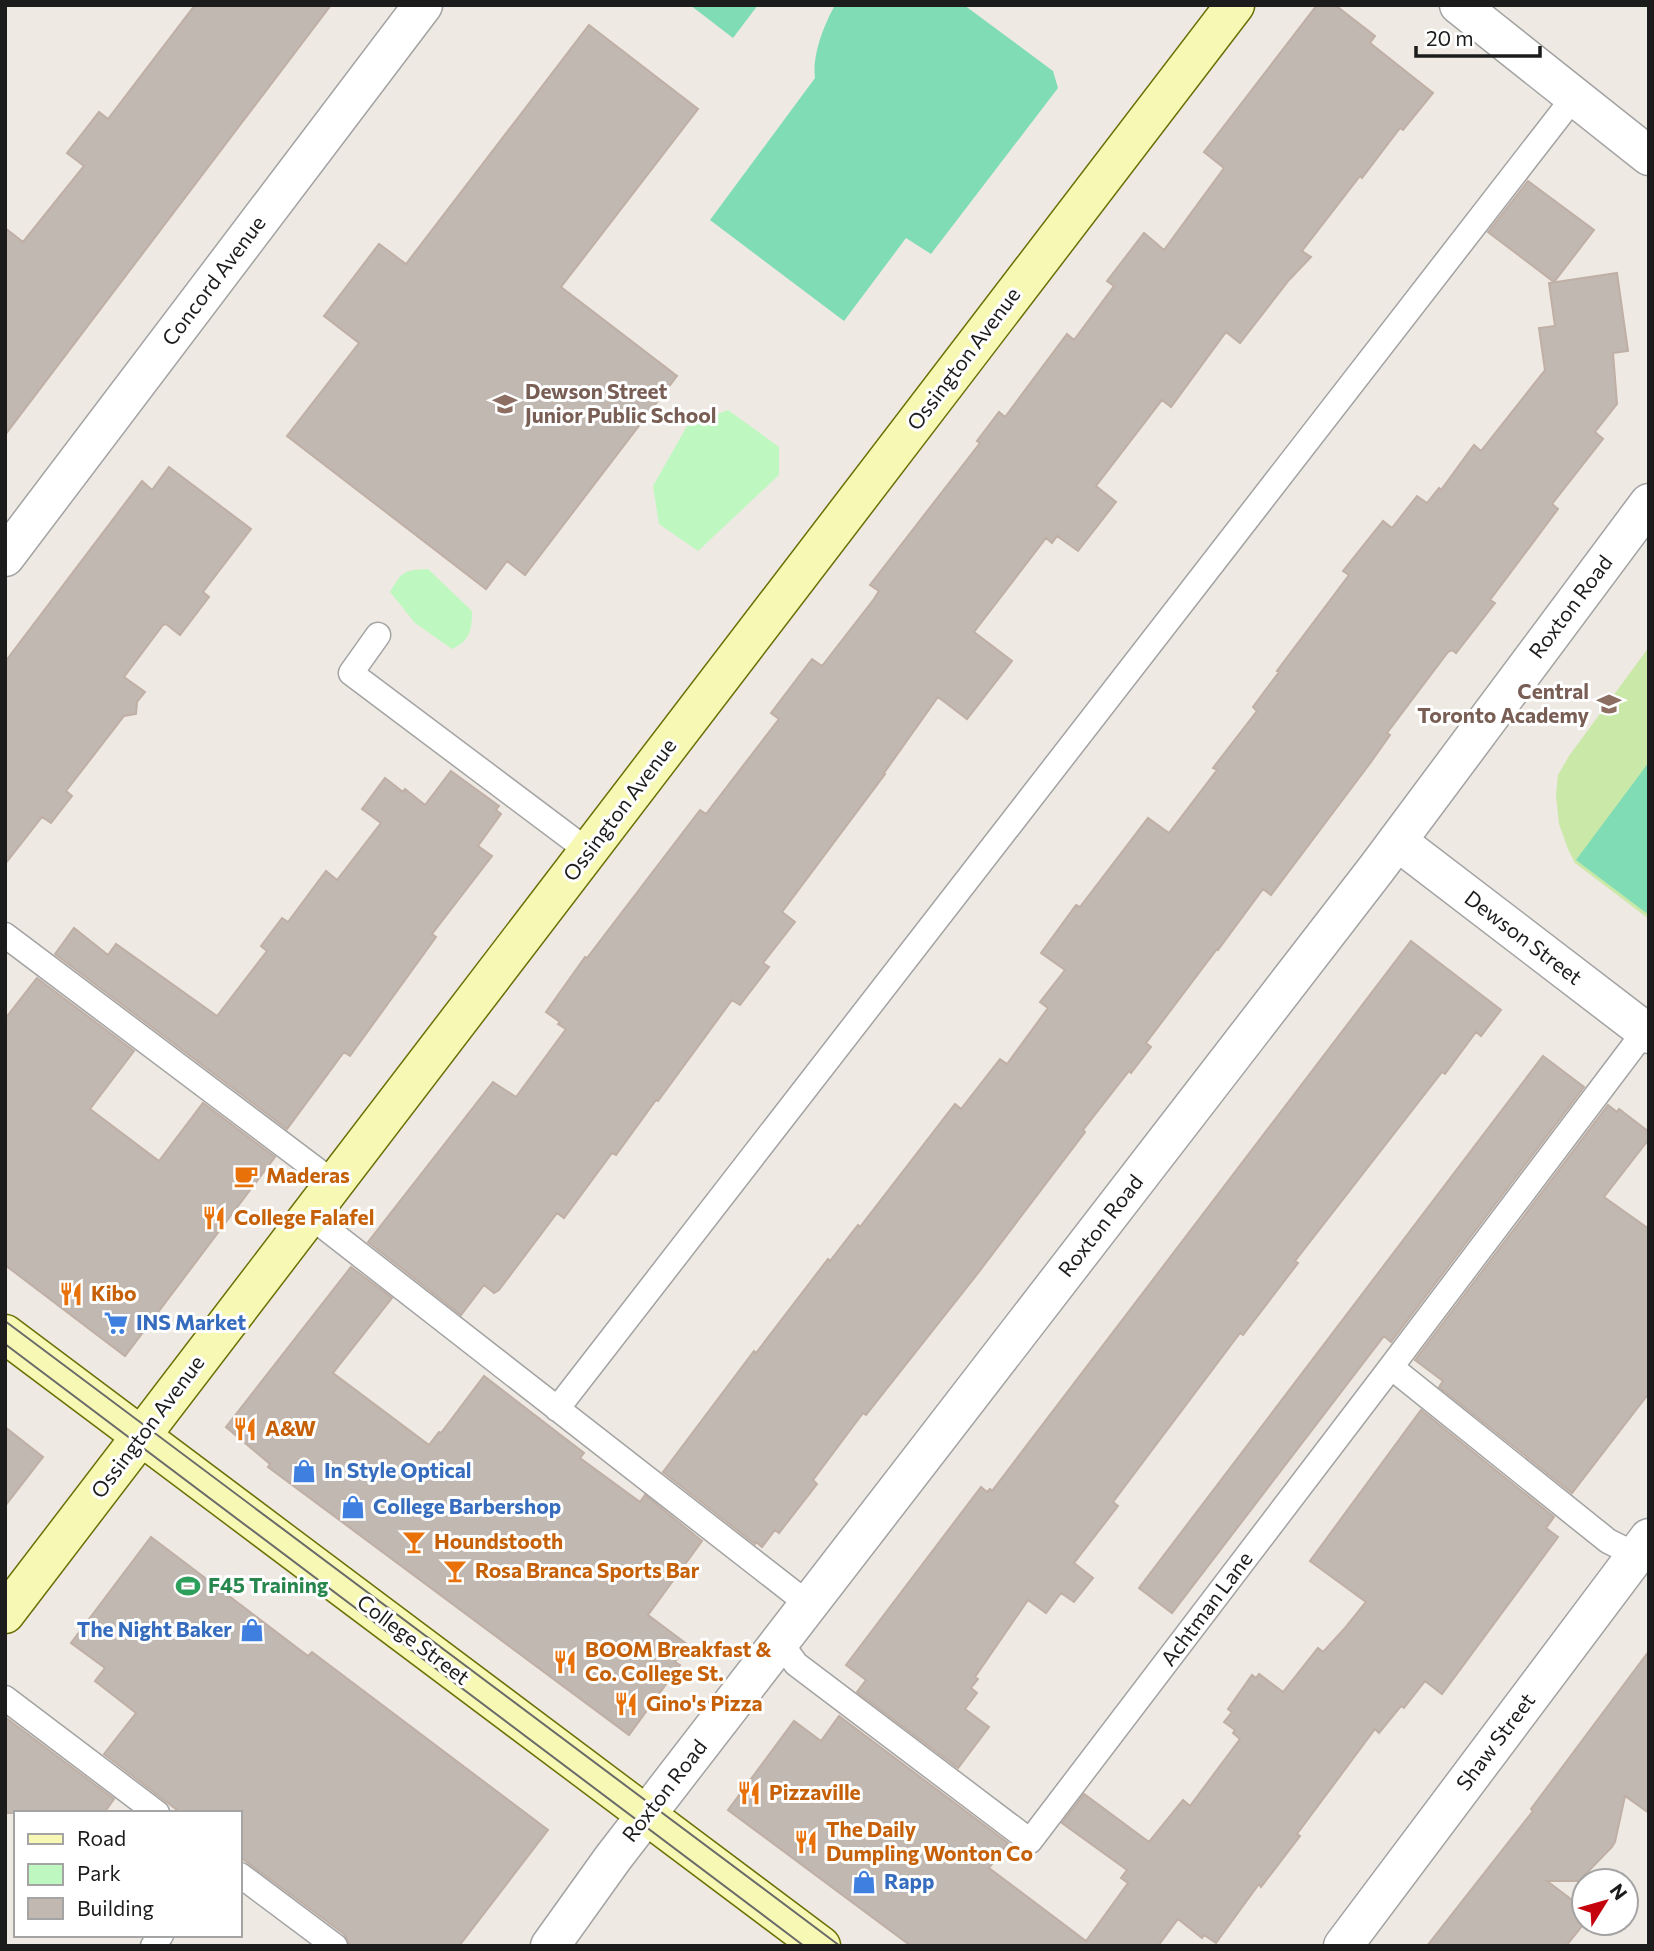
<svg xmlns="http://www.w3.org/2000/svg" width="1654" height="1951" font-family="Commissioner,sans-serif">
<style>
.grass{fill:#cae8a8}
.park{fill:#bef8c0}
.pitch{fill:#80dcb4}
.building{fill:#c2b8b2;stroke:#bfafa5;stroke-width:2}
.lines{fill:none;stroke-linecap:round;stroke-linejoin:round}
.lane-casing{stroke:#a3a3a3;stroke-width:27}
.street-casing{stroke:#a3a3a3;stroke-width:41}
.secondary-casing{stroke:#6a7006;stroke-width:41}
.lane{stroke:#fff;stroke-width:24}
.street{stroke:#fff;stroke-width:38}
.secondary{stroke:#f8f8b5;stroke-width:38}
.tram{stroke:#6a6a6a;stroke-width:2}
.labels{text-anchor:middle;stroke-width:6;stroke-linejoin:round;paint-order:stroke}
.street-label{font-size:21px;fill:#1c1c1c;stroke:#fff}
.education-label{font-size:21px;font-weight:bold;fill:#785e54;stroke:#fff;text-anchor:start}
.food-label{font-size:21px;font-weight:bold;fill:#c56008;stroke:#fff;text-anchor:start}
.shop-label{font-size:21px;font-weight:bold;fill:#366cbe;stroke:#fff;text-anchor:start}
.leisure-label{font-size:21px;font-weight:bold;fill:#27864d;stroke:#fff;text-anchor:start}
</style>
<rect width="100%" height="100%" fill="#eee9e2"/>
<path class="grass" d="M1649 647V919L1575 863 1568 849 1559 824 1556 795 1558 775 1569 756Z"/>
<path class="park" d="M728 410 779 447V475L698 551 659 524 653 486 687 426Z
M428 569 472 611C472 630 470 641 452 649L415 623 390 592C402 571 404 570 428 569Z"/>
<path class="pitch" d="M690 5H758L733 38Z
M835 5H964L1053 71 1058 88 931 254 906 238 844 321 710 220 815 78C812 55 824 25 835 5Z
M1649 762V915L1576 860Z"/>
<path class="building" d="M195 5H331L5 435V228L23 242 84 166 67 153 99 112 108 119Z
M1317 5H1335L1375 36 1370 43 1433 93 1403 130 1400 128 1362 178 1360 176 1302 251 1311 257 1289 280 1240 343 1226 332 1171 407 1162 400 1096 486 1116 502 1078 551 1057 536 1052 543 1046 538 974 632 1012 661 967 719 938 697 884 773 885 774 782 912 795 922 763 963 769 967 740 1005 732 1000 658 1101 656 1100 616 1155 612 1153 564 1218 557 1213 499 1290 494 1293 484 1285 461 1315 368 1242 493 1082 516 1097 566 1029 558 1024 560 1022 546 1012 585 957 587 958 700 810 706 814 779 719 771 713 812 659 822 666 874 599 879 591 870 585 980 443 977 441 999 412 1005 417 1067 334 1074 340 1114 286 1107 281 1144 233 1164 250 1224 168 1204 152Z
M589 25 698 109 561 287 677 376 525 575 507 561 486 589 287 436 359 343 324 316 379 244 406 264Z
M1528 181 1594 230 1554 282 1488 232Z
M1617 273 1628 351 1613 353 1617 404 1595 432 1603 439 1552 504 1558 509 1490 600 1495 603 1456 653 1452 650 1448 652 1387 733 1390 735 1371 762 1271 895 1263 889 1218 950 1217 949 1146 1043 1151 1047 1131 1073 1129 1071 1083 1130 1085 1132 975 1277 866 1415 863 1413 813 1480 817 1484 779 1533 775 1530 762 1547 756 1542 755 1544 663 1472 754 1351 756 1353 828 1259 830 1261 858 1225 860 1227 955 1104 961 1109 1000 1059 1007 1064 1048 1008 1040 1002 1065 970 1041 953 1076 905 1080 907 1148 818 1169 833 1217 770 1213 768 1257 711 1253 707 1279 672 1277 671 1349 575 1343 571 1383 521 1392 528 1417 496 1427 503 1439 488 1441 490 1474 445 1481 451 1545 370 1539 328 1555 326 1549 283Z
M169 467 251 529 203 592 209 597 180 635 166 624 163 625 124 677 145 692 137 702 136 714 124 716 66 791 72 796 51 823 42 817 5 864V662L142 481 152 490Z
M451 771 499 806 496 810 501 814 478 846 492 856 432 934 436 937 350 1056 344 1052 287 1129 55 954 74 928 108 955 116 944 217 1016 267 951 261 946 282 918 288 922 326 871 337 880 381 823 362 809 385 778 403 792 405 789 425 805Z
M1411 941 1501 1010 1481 1036 1476 1032 1445 1074 1442 1072 1295 1261 1298 1263 1243 1335 1240 1333 1113 1502 1118 1506 1074 1563 1093 1578 1074 1602 1061 1593 1046 1613 1028 1600 975 1677 978 1679 971 1688 977 1693 965 1709 989 1727 958 1768 857 1692 866 1680 846 1665 981 1487 987 1492 990 1489 992 1491Z
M37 978 134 1051 90 1109 159 1161 203 1103 275 1157 125 1356 5 1265V1019Z
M1543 1056 1584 1087 1391 1342 1384 1336 1172 1613 1139 1588Z
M1608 1105 1617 1112 1619 1109 1649 1132V1139L1604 1197 1649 1229V1393L1572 1493 1439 1387 1443 1381 1415 1360Z
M351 1267 392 1298 333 1373 429 1445 439 1432 441 1433 484 1376 584 1453 580 1458 640 1502 645 1495 702 1541 648 1615 688 1645 675 1662 680 1665 629 1735 268 1467 270 1464 226 1427Z
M1421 1410 1554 1517 1546 1528 1558 1537 1442 1694 1425 1681 1404 1708 1401 1706 1379 1733 1375 1729 1297 1834 1300 1836 1261 1887 1259 1884 1216 1943 1204 1935 1202 1938 1178 1919 1158 1946H911L728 1810 794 1721 821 1741 839 1716 1008 1843 989 1868 1086 1941 1128 1883 1121 1878 1127 1870 1062 1823 1084 1794 1149 1842 1183 1800 1190 1806 1240 1739 1233 1733 1235 1730 1224 1722 1232 1712 1228 1709 1252 1675 1256 1678 1259 1674 1283 1692 1318 1648 1323 1652 1345 1628 1366 1602 1310 1561Z
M5 1427 43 1457 5 1506Z
M151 1537 308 1656 312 1652 548 1830 459 1946H350L344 1934 240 1857V1813H181L104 1754 136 1713 95 1681 105 1668 71 1643Z
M1649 1651V1813L1625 1796 1615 1842 1612 1847 1579 1881H1547L1584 1909V1923L1579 1930 1566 1946H1427L1533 1811 1531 1809Z
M5 1717 114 1799 104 1813H5Z"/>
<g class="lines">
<g class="lane-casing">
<path id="lane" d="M378 635 351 673 588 851
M5 935 334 1183
M309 1215 808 1604
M1391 1367 1645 1031
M557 1409 1574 97
M780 1642 796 1664 1030 1841 1391 1367 1608 1541 1636 1555
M5 1698 157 1813
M240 1875 335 1946
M153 1946 161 1935"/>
</g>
<g class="street-casing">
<path id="street" d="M1459 5 1649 156
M5 557 423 5
M1397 841 1649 1034
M550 1946 613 1858 1377 868 1649 503
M1343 1946 1649 1538"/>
</g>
<g class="secondary-casing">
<path id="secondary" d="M5 1334 821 1946
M5 1614 1235 5"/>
</g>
<use href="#lane" class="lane"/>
<use href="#street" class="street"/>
<use href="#secondary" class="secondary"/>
<path class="tram" d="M5 1321 840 1946
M5 1344 804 1946"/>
</g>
<defs>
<g id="school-bare" transform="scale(1.89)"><path d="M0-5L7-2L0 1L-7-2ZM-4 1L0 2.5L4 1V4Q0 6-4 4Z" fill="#8d6e63" stroke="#fff" stroke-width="2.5" paint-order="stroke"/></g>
<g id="cafe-bare" transform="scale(1.89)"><path d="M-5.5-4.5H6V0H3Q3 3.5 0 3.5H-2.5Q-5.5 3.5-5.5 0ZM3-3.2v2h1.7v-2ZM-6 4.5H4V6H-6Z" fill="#e8710a" stroke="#fff" stroke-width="2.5" paint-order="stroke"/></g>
<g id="restaurant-bare" transform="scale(1.89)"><path d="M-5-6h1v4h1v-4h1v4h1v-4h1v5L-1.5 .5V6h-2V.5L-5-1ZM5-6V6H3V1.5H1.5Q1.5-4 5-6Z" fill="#e8710a" stroke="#fff" stroke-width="2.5" paint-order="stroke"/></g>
<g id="supermarket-bare" transform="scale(1.89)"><path d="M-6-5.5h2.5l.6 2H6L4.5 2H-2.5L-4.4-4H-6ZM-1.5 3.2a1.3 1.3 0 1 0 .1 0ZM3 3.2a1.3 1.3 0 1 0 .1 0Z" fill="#3f7fe0" stroke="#fff" stroke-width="2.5" paint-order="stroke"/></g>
<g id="shop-bare" transform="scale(1.89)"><path d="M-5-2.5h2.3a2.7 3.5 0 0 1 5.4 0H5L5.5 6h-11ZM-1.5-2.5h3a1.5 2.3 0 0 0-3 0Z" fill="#3f7fe0" stroke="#fff" stroke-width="2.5" paint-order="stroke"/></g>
<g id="bar-bare" transform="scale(1.89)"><path d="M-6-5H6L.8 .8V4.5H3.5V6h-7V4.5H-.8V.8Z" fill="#e8710a" stroke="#fff" stroke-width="2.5" paint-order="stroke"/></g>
<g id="stadium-bare" transform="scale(1.89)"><path d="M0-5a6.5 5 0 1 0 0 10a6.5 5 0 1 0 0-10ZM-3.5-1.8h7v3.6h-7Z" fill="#2e9e5b" stroke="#fff" stroke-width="2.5" paint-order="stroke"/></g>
</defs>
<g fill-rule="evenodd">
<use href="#school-bare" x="505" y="404"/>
<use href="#school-bare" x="1609" y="704"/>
<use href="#cafe-bare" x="246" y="1176"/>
<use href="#restaurant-bare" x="214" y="1218"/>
<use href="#restaurant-bare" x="71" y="1294"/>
<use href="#supermarket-bare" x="116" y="1323"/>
<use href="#restaurant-bare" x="245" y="1429"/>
<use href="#shop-bare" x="304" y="1471"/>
<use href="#shop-bare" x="353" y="1507"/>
<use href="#bar-bare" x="414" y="1542"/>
<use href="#bar-bare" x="455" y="1571"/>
<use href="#stadium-bare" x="188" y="1586"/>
<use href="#shop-bare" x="252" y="1630"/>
<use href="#restaurant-bare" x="565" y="1662"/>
<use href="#restaurant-bare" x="626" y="1704"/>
<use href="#restaurant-bare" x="749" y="1793"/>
<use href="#restaurant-bare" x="806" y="1842"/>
<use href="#shop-bare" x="864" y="1882"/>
</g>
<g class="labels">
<g class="street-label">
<text transform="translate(214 281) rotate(-53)" y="7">Concord Avenue</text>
<text transform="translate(964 359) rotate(-53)" y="7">Ossington Avenue</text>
<text transform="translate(1571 607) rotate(-53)" y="7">Roxton Road</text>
<text transform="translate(620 810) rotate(-53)" y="7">Ossington Avenue</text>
<text transform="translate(1523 938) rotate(37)" y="7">Dewson Street</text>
<text transform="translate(1101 1226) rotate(-52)" y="7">Roxton Road</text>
<text transform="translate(148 1427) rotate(-53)" y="7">Ossington Avenue</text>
<text transform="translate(1207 1609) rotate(-53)" y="7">Achtman Lane</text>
<text transform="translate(413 1640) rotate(37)" y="7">College Street</text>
<text transform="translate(1496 1742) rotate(-53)" y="7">Shaw Street</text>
<text transform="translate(665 1791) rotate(-52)" y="7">Roxton Road</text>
</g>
<g class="education-label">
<text x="525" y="399">Dewson Street<tspan x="525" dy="24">Junior Public School</tspan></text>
<text x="1589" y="699" text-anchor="end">Central<tspan x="1589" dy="24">Toronto Academy</tspan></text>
</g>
<g class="food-label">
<text x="266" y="1183">Maderas</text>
<text x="234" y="1225">College Falafel</text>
<text x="91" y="1301">Kibo</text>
<text x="265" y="1436">A&amp;W</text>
<text x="434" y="1549">Houndstooth</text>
<text x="475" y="1578">Rosa Branca Sports Bar</text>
<text x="585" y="1657">BOOM Breakfast &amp;<tspan x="585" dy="24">Co. College St.</tspan></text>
<text x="646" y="1711">Gino's Pizza</text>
<text x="769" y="1800">Pizzaville</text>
<text x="826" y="1837">The Daily<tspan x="826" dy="24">Dumpling Wonton Co</tspan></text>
</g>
<g class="shop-label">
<text x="136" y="1330">INS Market</text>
<text x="324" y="1478">In Style Optical</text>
<text x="373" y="1514">College Barbershop</text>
<text x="232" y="1637" text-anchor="end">The Night Baker</text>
<text x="884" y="1889">Rapp</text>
</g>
<g class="leisure-label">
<text x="208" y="1593">F45 Training</text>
</g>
</g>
<rect width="1654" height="1951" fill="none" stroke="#1c1c1c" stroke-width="14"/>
<rect x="14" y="1811" width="228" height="126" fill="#ffffff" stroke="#a4a4a4" stroke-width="2"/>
<rect x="28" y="1834" width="35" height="10" fill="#f8f8b5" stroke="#a4a4a4" stroke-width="2"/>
<text x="77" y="1846" font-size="21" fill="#1c1c1c">Road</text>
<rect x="28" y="1864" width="35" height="21" fill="#bef8c0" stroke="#a4a4a4" stroke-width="2"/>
<text x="77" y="1881" font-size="21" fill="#1c1c1c">Park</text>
<rect x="28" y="1898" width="35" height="21" fill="#c2b8b2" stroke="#a4a4a4" stroke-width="2"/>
<text x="77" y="1916" font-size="21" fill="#1c1c1c">Building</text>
<g transform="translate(1605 1902) rotate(53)"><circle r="33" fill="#ffffff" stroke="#a4a4a4" stroke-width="2"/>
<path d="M0-5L12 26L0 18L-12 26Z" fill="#c5030d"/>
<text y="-10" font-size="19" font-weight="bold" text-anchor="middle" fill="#1c1c1c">N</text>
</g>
<path d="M1416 46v10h124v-10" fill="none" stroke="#1c1c1c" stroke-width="3.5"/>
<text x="1426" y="46" font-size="21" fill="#1c1c1c" stroke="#ffffff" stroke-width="5" paint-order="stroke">20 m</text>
</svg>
